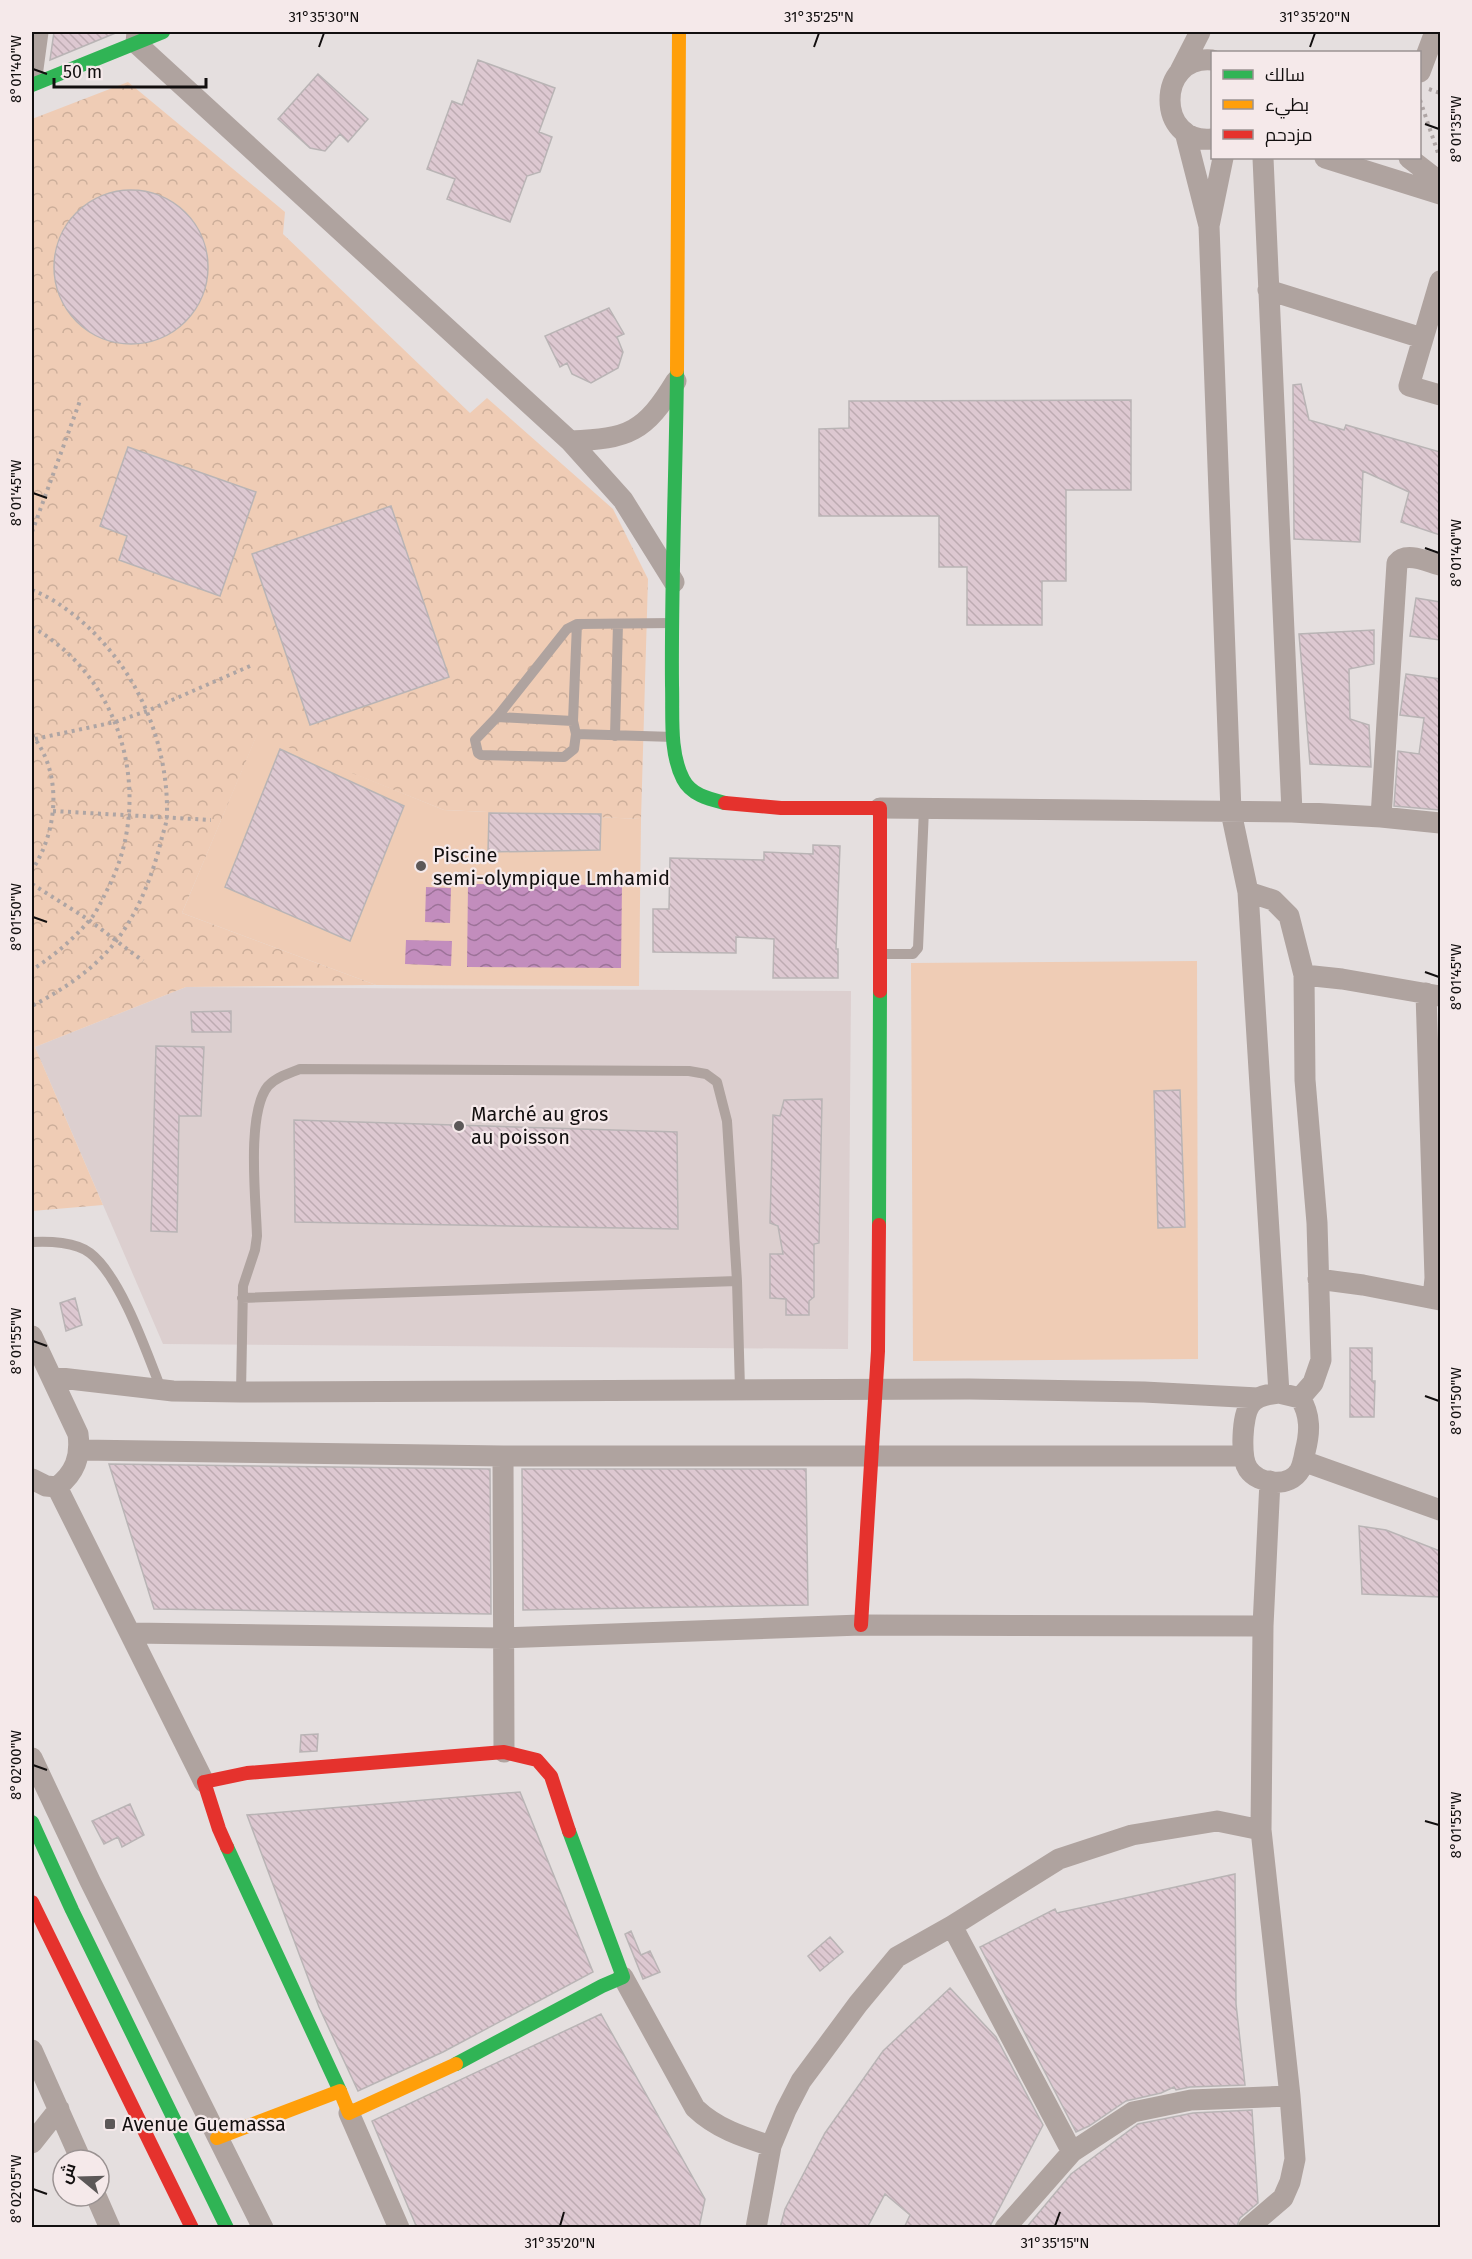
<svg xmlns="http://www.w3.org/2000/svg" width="1472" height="2259" font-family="'Fira Sans',Cairo,sans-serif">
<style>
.built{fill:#dccfcf}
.grass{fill:#efccb5}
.park{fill:url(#park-crowns)}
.water{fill:url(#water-waves)}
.building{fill:url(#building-back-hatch);stroke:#b9b4b5;stroke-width:1.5}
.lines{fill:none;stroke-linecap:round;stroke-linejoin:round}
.path{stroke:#aea5a4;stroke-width:4;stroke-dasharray:3 4.5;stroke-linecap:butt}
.lane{stroke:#afa39f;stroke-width:10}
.street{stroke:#afa39f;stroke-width:21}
.fast{stroke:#30b455;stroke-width:14}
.slow{stroke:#ff9f0a;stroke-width:14}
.jam{stroke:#e5322d;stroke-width:14}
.ticks{fill:none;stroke:#120f0f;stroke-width:2}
.poi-dot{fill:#5c5858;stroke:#f5e9ea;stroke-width:2}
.labels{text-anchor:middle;stroke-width:4.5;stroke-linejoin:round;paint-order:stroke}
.poi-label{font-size:20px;fill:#120f0f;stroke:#f5e9ea;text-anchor:start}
.neatline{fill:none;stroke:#120f0f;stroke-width:2}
.ticks-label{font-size:15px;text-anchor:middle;fill:#120f0f}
</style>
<defs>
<pattern id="park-crowns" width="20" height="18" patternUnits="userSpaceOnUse" patternTransform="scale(1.5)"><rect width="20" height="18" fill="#efccb5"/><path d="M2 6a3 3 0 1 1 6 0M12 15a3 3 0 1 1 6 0" fill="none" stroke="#ccae9a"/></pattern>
<pattern id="water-waves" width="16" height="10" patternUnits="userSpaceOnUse" patternTransform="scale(1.5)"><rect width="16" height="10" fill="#c28dbd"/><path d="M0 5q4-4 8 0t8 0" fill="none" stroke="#9c7298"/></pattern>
<pattern id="building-back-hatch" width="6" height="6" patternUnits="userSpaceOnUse" patternTransform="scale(1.5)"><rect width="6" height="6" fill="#ddc8d1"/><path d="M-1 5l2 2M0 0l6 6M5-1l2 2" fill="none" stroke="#bdabb2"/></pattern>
</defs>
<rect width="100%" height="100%" fill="#e5dfdf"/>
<path class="built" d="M186 987 851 991 848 1349 163 1344 35 1047Z"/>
<path class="grass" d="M257 734 444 810 641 819 639 986 376 985 182 913Z
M1197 961 1198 1359 913 1361 911 963Z"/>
<path class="park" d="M128 82 285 212 283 234 470 413 487 398 613 509 648 579 641 819 444 810 257 735 182 913 376 985 186 987 35 1047 103 1205 32 1211V119Z"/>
<path class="water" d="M468 884 622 885 621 968 467 967Z
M426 887 451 888 450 923 425 922Z
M406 940 452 941 451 966 405 964Z"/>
<path class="building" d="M54 32H118L50 60Z
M478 60 555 88 539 132 552 137 540 172 527 176 510 222 447 199 455 179 427 169 452 101 462 105Z
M318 74 368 119 348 142 340 134 325 151 310 148 278 119Z
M54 267a77 77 0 1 1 154 0a77 77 0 1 1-154 0Z
M609 308 624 334 617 337 623 352 618 368 591 383 572 374 567 363 560 367 545 336Z
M1301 384 1309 420 1344 430 1346 425 1440 452V535L1401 522 1409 492 1363 471 1360 542 1294 539 1293 385Z
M1131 400V490H1066V581H1042V625H967V567H939V516H819V429L849 428V401Z
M128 447 256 492 220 596 119 560 127 536 100 526Z
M391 506 449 677 310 725 252 554Z
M1416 598 1440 602V640L1410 636Z
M1374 630V664L1349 669 1350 719 1369 725 1371 767 1310 764 1299 634Z
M1406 674 1440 679V810L1394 806 1398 751 1419 754 1424 718 1400 715Z
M280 749 404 806 350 941 225 887Z
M489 813 601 814 600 850 488 852Z
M813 845 840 846 836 949H838V978H773L774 939 736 937V953L653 952V909H669L670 858 764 860V852L813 854Z
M231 1011V1032H192L191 1012Z
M156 1046 204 1047 201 1116H179L177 1232 151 1231Z
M1180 1090 1185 1227 1158 1228 1154 1091Z
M822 1099 819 1243 814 1244V1297L809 1301V1315H786V1299L770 1298V1254H783L778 1226 770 1223 773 1115 780 1116 784 1100Z
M294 1120 677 1132 678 1229 295 1222Z
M75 1298 82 1325 66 1331 60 1303Z
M1350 1348H1372V1381H1375L1374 1417H1350Z
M109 1464 490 1469 491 1614 154 1609Z
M522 1469H806L808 1605 523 1610Z
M1359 1526 1386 1530 1440 1551V1597L1362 1594Z
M318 1734 317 1751 300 1752 301 1735Z
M520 1792 593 1972 443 2052 358 2091 319 2007 247 1815Z
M130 1804 144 1835 122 1847 118 1837 104 1844 92 1821Z
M1235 1874 1236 2004 1245 2085 1190 2087 1176 2090 1174 2087 1161 2093 1126 2101 1089 2126 1076 2132 980 1947 1055 1909 1057 1913Z
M631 1931 641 1955 650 1951 660 1972 643 1979 625 1934Z
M830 1937 843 1952 820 1971 808 1956Z
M950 1988 996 2037 1043 2125 989 2228H904L910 2215 885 2194 867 2228H780L785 2209 825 2133 883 2051Z
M601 2014 705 2199 699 2228H417L372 2121Z
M1252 2110 1258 2203 1240 2218 1236 2228H1026L1071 2174 1138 2124 1193 2113Z"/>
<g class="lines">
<path class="path" d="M1429 89 1440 93
M1420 100 1438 153
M32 532 81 398
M32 590C66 603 100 635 121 665 151 707 168 762 167 814 167 822 164 830 162 837 152 879 135 922 105 954 84 976 58 992 32 1006
M32 627C124 679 156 800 106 892 102 900 98 909 93 916 75 938 55 955 32 970
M32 735C63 773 58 831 32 870
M35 739 115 722 147 711 250 666
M53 811 211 820
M32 884 89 920 143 961"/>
<path class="lane" d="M497 717 573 721 576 734 674 737
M573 721 577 624
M576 734 574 749 564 757 481 755 478 753 475 740 497 717 567 629 577 624 672 623
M615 736 618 624
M881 954H913L918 948 924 809
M32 1242C49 1241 76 1242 90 1253 121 1277 147 1353 161 1389
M242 1298 737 1281
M241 1392 243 1286 255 1250 257 1236C256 1201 246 1113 268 1086 277 1077 289 1073 300 1069L689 1071 706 1074 717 1082 727 1121 737 1281 740 1389"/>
<path class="street" d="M137 32 136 43 570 441 623 500 674 582
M1212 60C1156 55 1156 145 1212 139
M1180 71 1200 32
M1420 72 1435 32
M32 76 38 32
M1185 132 1209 226 1223 158
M1263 158 1292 812
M1325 158 1440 194
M1409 158 1440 182
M1209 226 1231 812 1248 892 1279 1393
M1440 281 1409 386 1440 395
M1268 290 1422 338
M570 441C629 439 645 432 676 381
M880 808 1292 812 1381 817 1440 823
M1381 817 1397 563C1406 551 1428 562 1440 565
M1248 892 1273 900 1289 916 1304 975
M1426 993 1435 1278 1433 1298
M1318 1279 1363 1285 1440 1300
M32 1336 78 1434C81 1457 75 1473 57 1487L46 1486 32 1479
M52 1377 173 1391 241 1392 969 1389 1144 1392 1258 1398
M1279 1393 1300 1398C1311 1415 1310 1433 1305 1452 1304 1458 1303 1464 1300 1470 1290 1488 1259 1485 1248 1469 1240 1457 1242 1416 1250 1405 1256 1396 1269 1394 1279 1393Z
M1300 1398 1313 1383 1321 1360 1317 1223 1305 1080 1304 975 1342 979 1440 996
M80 1450 503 1456H1242
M503 1456 504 1752
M1303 1461 1440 1510
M57 1487 204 1782
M131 1633 503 1638 861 1625 1263 1626
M32 1758 90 1881 263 2228
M952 1926 1072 2152
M623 1977 695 2108C717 2129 743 2137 771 2146
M32 2050 81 2160
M349 2113 399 2228
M32 2143 59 2109
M96 2196 110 2228
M756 2228 771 2146 786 2110 801 2081 858 2004 897 1957 952 1926 1059 1859 1132 1835 1217 1821 1261 1830
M1005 2228 1072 2152 1133 2112 1191 2100 1290 2096
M1248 2228 1283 2198 1290 2182 1295 2159 1290 2096 1261 1830 1263 1626 1270 1481"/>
<path class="fast" d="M32 85 163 32
M677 370C676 475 671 580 672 685 673 714 669 752 683 779 691 795 709 799 725 803
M879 1225 880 991
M32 1822 72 1910 227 2228
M227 1847 340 2091
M456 2064 602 1986 623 1977 569 1831"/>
<path class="slow" d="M677 370 679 32
M217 2138 340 2091 349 2113 456 2064"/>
<path class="jam" d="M725 803 781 808H880V991
M861 1625 878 1351 879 1225
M227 1847 219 1829 204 1782 247 1773 504 1752 537 1760 551 1776 569 1831
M32 1902 192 2228"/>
</g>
<path class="ticks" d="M319 47 324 33M814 47 819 33M1310 47 1315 33M33 69 47 74M1425 124 1439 129M33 493 47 498M1425 548 1439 553M33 917 47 922M1425 972 1439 977M33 1341 47 1346M1425 1396 1439 1401M33 1765 47 1770M1425 1821 1439 1825M33 2189 47 2194M560 2226 564 2212M1055 2226 1060 2212"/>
<g class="poi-dot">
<circle cx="421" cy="866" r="6"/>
<circle cx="459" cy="1126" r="6"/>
<rect x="104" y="2118" width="12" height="12" rx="3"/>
</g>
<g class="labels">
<g class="poi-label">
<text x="433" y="862">Piscine<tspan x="433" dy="23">semi-olympique Lmhamid</tspan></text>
<text x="471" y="1121">Marché au gros<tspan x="471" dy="23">au poisson</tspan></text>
<text x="122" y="2131">Avenue Guemassa</text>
</g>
</g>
<rect width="1472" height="2259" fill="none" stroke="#f5e9ea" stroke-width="66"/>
<rect x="1211" y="51" width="210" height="108" fill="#f5e9ea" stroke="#9a9292" stroke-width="1.5"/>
<rect x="1223" y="70" width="30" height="9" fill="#30b455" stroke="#9a9292" stroke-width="1.5"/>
<text x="1265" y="81" font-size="18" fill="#120f0f">سالك</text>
<rect x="1223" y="100" width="30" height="9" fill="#ff9f0a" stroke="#9a9292" stroke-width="1.5"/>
<text x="1265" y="111" font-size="18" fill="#120f0f">بطيء</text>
<rect x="1223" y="130" width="30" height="9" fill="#e5322d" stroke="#9a9292" stroke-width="1.5"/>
<text x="1265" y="141" font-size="18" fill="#120f0f">مزدحم</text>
<g transform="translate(81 2178) rotate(289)"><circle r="28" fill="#f5e9ea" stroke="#9a9292" stroke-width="1.5"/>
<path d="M0-4.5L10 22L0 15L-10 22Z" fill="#5c5858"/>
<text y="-9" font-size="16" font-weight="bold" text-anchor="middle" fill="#120f0f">ش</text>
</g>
<path d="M54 78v9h152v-9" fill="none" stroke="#120f0f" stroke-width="3"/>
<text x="63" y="78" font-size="18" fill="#120f0f" stroke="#f5e9ea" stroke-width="4.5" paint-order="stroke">50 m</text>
<rect x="33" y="33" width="1406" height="2193" class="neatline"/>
<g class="ticks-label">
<text x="324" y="22">31°35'30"N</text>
<text x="819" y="22">31°35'25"N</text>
<text x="1315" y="22">31°35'20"N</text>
<text transform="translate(16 69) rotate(-90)" y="5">8°01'40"W</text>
<text transform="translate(1456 129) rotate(-90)" y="5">8°01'35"W</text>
<text transform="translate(16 493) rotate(-90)" y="5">8°01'45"W</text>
<text transform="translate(1456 553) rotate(-90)" y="5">8°01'40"W</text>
<text transform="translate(16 917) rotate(-90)" y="5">8°01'50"W</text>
<text transform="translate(1456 977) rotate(-90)" y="5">8°01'45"W</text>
<text transform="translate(16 1341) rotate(-90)" y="5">8°01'55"W</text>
<text transform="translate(1456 1401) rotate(-90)" y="5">8°01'50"W</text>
<text transform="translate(16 1765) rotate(-90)" y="5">8°02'00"W</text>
<text transform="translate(1456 1825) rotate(-90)" y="5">8°01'55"W</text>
<text transform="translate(16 2189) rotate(-90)" y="5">8°02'05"W</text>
<text x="560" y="2248">31°35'20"N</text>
<text x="1055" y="2248">31°35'15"N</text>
</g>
</svg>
